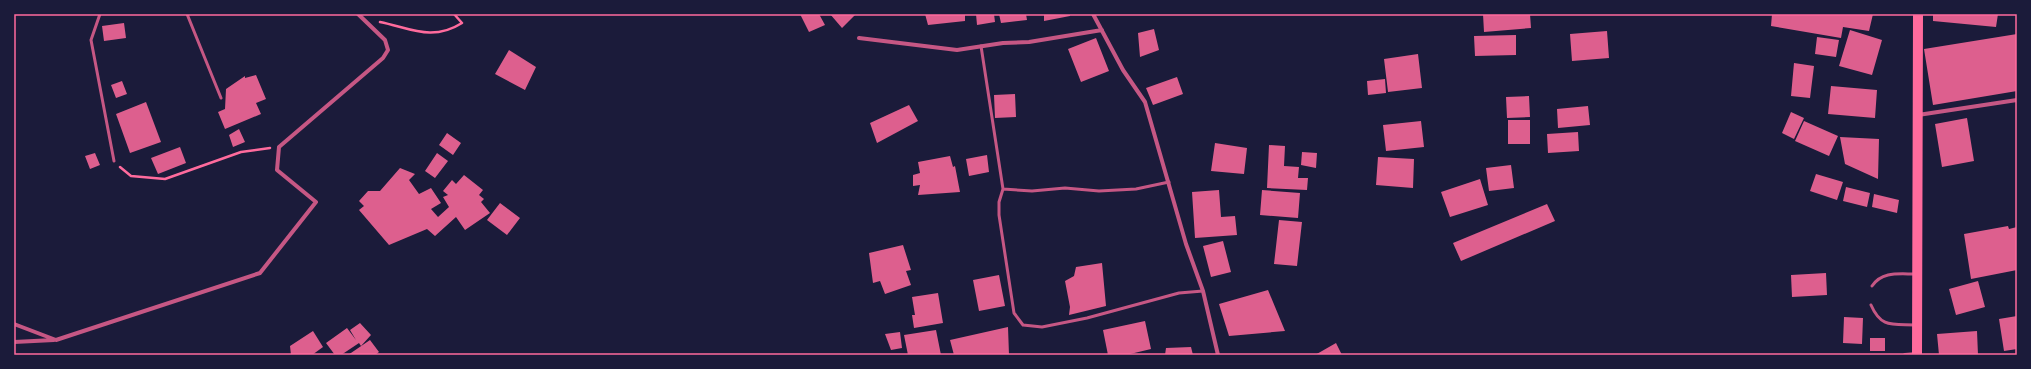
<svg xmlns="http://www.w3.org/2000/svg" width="2031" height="369" font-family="'Work Sans',sans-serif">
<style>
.building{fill:#dd5f8e}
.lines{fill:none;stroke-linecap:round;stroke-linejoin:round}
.path{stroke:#ff6b9d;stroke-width:2.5}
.service{stroke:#c65784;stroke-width:3}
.minor{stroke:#c65784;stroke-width:4}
.primary{stroke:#ff6b9d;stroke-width:10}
.neatline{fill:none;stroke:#ff6b9d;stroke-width:1.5}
</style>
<rect width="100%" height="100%" fill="#1b1b3a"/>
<path class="building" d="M800 14H819L825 25 809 32Z
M830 14H856L842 28Z
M925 14H965V21L928 25Z
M976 14H994L995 22 977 25Z
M999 14H1026L1027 20 1001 23Z
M1044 14H1070V16L1044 21Z
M1483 14H1530L1531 28 1484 32Z
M1772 14H1873L1869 31 1843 27 1841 38 1771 26Z
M1933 14H1998L1996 27 1933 21Z
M124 23 126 38 104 41 102 26Z
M1154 29 1159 50 1140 57 1138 33Z
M1850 30 1882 40 1872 75 1839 66Z
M1607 31 1609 58 1572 61 1570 34Z
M2017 34V91L1933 105 1924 49Z
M1516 35V55L1475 56 1474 36Z
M1817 37 1839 40 1836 57 1815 54Z
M1096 38 1109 71 1081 82 1068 49Z
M509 50 536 67 525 90 495 74Z
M1418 54 1422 88 1388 92 1384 59Z
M1794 63 1814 66 1810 98 1791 96Z
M256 75 266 99 256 103 261 114 225 129 218 112 225 109 226 89 245 76V78Z
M1177 77 1183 94 1153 105 1146 88Z
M1385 79 1386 93 1368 95 1367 81Z
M122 81 127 94 116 98 111 85Z
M1831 86 1877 90 1875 118 1828 114Z
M1015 94 1016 117 995 118 994 95Z
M1529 96 1530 117 1507 118 1506 97Z
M146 102 161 142 130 153 116 114Z
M909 105 918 121 877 143 870 123Z
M1588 106 1590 125 1558 128 1557 109Z
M1791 112 1804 118 1794 139 1782 133Z
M1967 118 1974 161 1942 167 1935 124Z
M1508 120H1530V144H1508Z
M1421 121 1424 147 1386 151 1383 125Z
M1804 121 1838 136 1829 156 1795 141Z
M239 129 245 142 233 147 229 135Z
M1578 132 1579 151 1548 153 1547 134Z
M447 133 461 143 453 155 439 145Z
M1840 137 1879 139 1878 179 1845 164Z
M1215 143 1247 148 1244 174 1211 171Z
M1269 145 1285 146 1284 166 1299 167 1298 178H1308L1307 190 1267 188Z
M180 147 186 163 158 174 151 158Z
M1302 152 1317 153 1316 168 1301 165Z
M95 153 100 165 90 169 85 156Z
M437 153 448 161 435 178 425 171Z
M987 155 989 172 969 176 966 159Z
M950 156 953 167 955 166 960 192 918 195 920 185 913 186V175L920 173 918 162Z
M1378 157 1414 159 1413 188 1376 185Z
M1511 165 1514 188 1489 191 1486 168Z
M400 168 415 174 409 180 419 194 431 188 441 203 431 209 438 217 449 207 443 197 448 195 443 191 452 180 456 184 464 175 483 190 479 195 484 199 481 202 490 213 465 230 456 217 435 236 427 229 389 245 359 210 364 206 359 201 368 191H380Z
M1816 174 1843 182 1837 200 1810 191Z
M1480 179 1488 205 1450 217 1441 192Z
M1846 187 1870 193 1867 207 1843 201Z
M1219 190 1221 217 1235 216 1237 235 1195 238 1192 192Z
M1262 190 1300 193 1298 218 1260 215Z
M1874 194 1899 200 1897 213 1872 207Z
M500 203 520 218 507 235 487 220Z
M1547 204 1555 221 1461 261 1453 243Z
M1279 220 1302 222 1297 266 1274 264Z
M2008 226 2009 229 2017 227V270L1971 279 1964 234Z
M1223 241 1231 272 1211 277 1203 246Z
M903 245 911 270 906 271 911 285 885 294 880 281 873 283 869 253Z
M1102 263 1106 306 1069 315 1070 307 1065 281 1074 276 1076 267Z
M1826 273 1827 295 1792 297 1791 275Z
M999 275 1005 306 979 311 973 280Z
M1978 281 1985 307 1956 315 1949 289Z
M1268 290 1285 331 1229 336 1219 304Z
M938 293 943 323 914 328 912 315H915L912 297Z
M2017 316V349L2004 351 1999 319Z
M1844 317 1863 318 1862 344 1843 343Z
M1145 321 1151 349 1126 355H1108L1103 330Z
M360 323 371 335 361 346 359 343 341 355H335L326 343 347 328 356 340 350 330Z
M1008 327 1009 355H954L950 340Z
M936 330 941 355H908L904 335Z
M313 331 323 347 312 355H291L290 346Z
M1977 331 1978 355H1939L1937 334Z
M900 332 902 348 891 350 885 334Z
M1870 338H1885V351H1870Z
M370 340 379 352 375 355H348Z
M1336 343 1342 355H1315Z
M1191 347 1193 355H1165L1166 348Z"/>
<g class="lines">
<path class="path" d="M380 22C410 28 432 42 462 23L454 14
M120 167 131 176 165 179 241 152 270 148"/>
<path class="service" d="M100 14 91 40 114 161
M187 14 221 98
M981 46 1003 189
M1169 182 1136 189 1099 191 1065 188 1032 191 1003 189 999 202V215L1014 313 1023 325 1042 327 1087 318 1179 293 1203 291
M1872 286C1882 271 1899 274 1915 274
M1871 305C1881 328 1892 324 1915 325"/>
<path class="minor" d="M1093 14 1123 70 1145 102 1186 244 1203 291 1218 355
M859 38 957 50 1003 43 1029 42 1102 30
M1918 115 2017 100
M14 324 56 340 260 273 316 202 277 170 279 147 383 58 388 50 385 40 358 14
M14 342 54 340
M1905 355 1916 354"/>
<path class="primary" d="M1917 355 1918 14"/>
</g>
<rect width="2031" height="369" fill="none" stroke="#1b1b3a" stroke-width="30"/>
<rect x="15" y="15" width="2001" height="339" class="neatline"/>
</svg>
